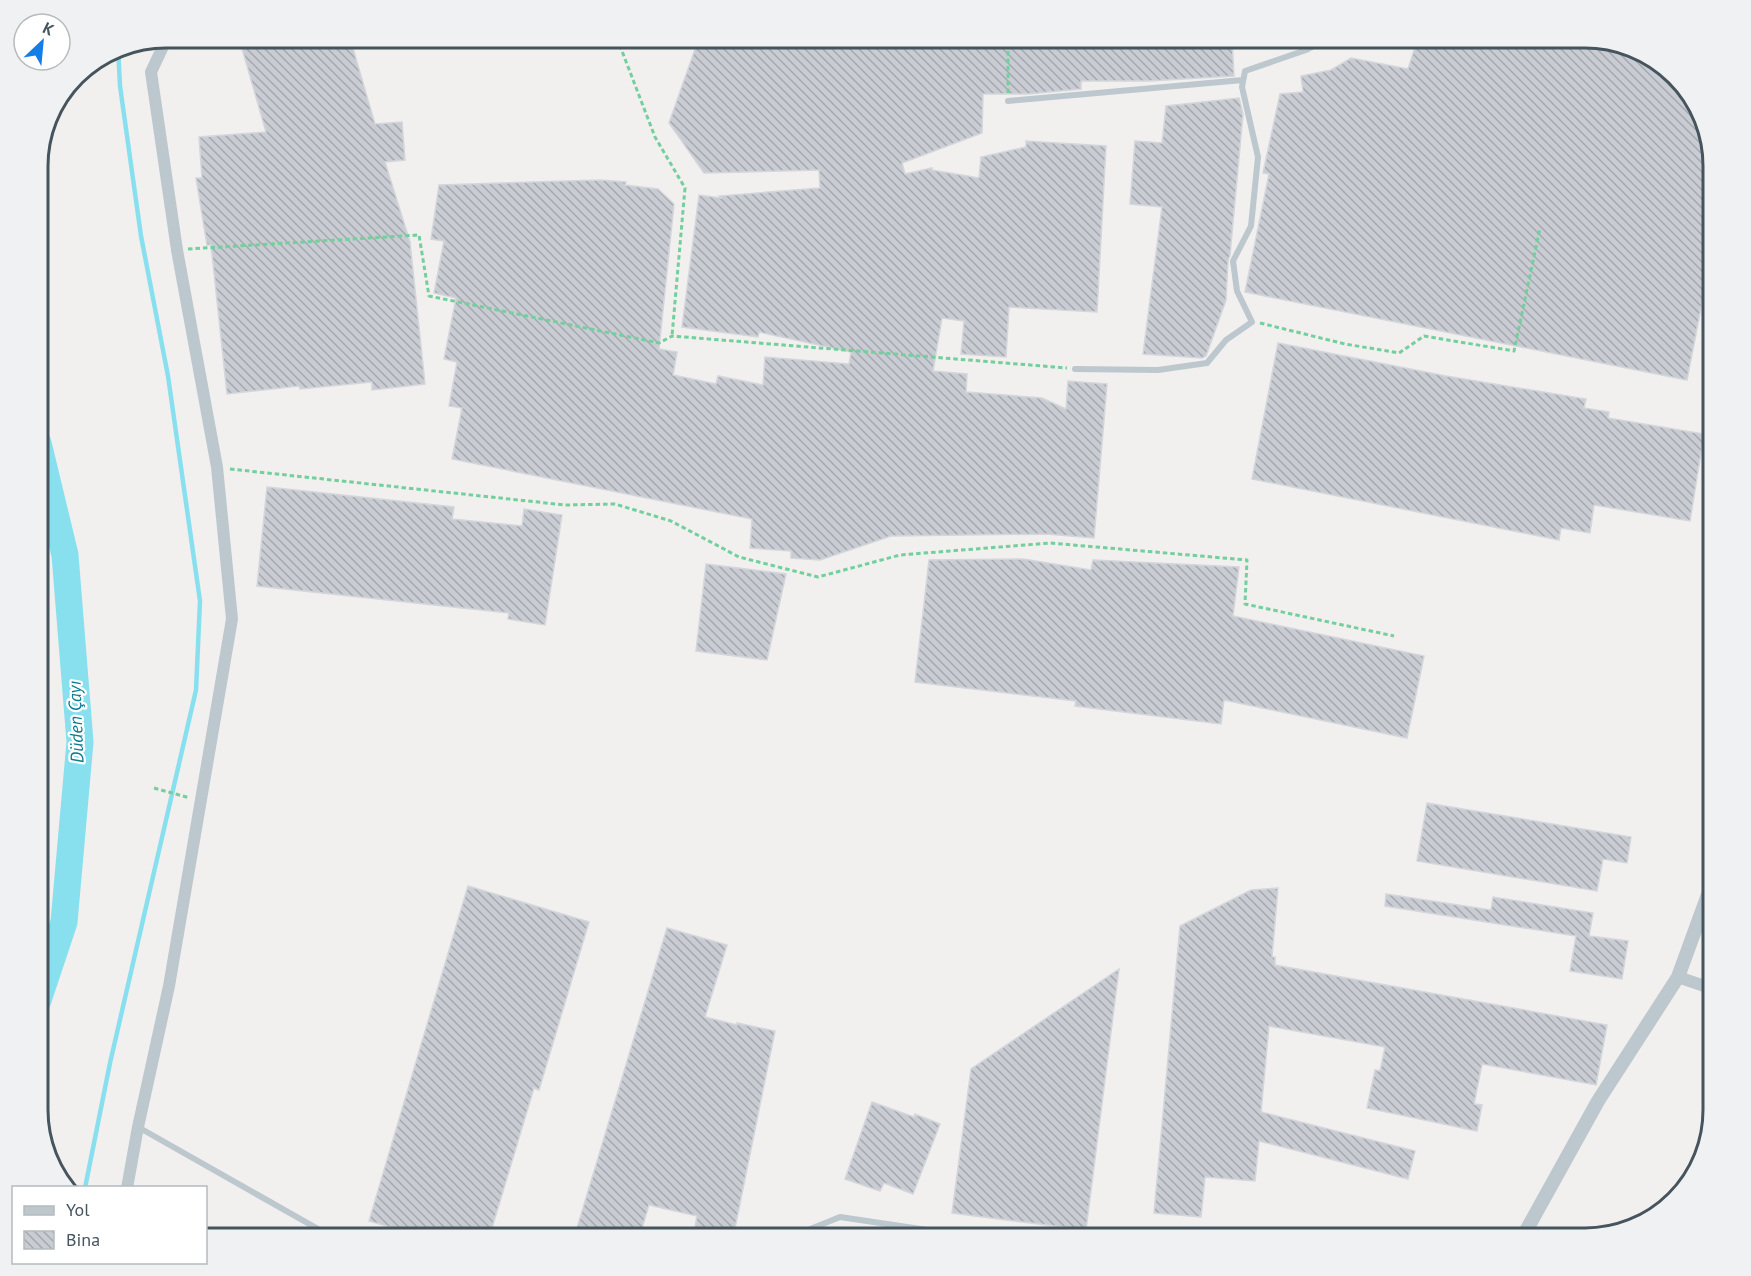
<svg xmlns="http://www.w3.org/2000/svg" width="1751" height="1276" font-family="'PT Sans',sans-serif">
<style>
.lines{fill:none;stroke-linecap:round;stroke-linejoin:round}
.stream{stroke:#88e0ef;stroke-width:4.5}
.river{stroke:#88e0ef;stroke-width:27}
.building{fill:url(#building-back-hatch);stroke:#d3d6db;stroke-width:1.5}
.path{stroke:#73cf9c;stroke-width:3;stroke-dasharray:4.5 3;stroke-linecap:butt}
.service{stroke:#bcc8ce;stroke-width:6}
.minor{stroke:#bcc8ce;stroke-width:12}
.tertiary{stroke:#bcc8ce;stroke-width:14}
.labels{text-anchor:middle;stroke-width:4.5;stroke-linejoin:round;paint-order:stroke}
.water-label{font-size:18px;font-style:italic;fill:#0a7c8f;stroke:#fff}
.rim{fill:none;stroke:#46545d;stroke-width:3}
</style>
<defs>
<pattern id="building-back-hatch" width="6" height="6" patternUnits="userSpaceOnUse" patternTransform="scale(1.5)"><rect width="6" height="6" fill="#c9ccd2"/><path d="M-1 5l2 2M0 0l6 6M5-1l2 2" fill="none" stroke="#a5a8ae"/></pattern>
</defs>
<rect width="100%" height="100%" fill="#f2efef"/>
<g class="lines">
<path class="stream" d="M85 1188 110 1063 196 690 200 601 168 376 141 236 120 86 118 47"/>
<path class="river" d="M38 1000 64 922 80 742 65 555 38 443"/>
</g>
<path class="building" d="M239 38H350L375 124 402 122 405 160 385 162 410 242 425 384 372 390V382L300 389 299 386 227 394 211 245H207L196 178H202L199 137 266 132Z
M699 38H1232L1234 76 1149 81H1081V89L1028 94H983L982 133 902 163 905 174 932 168V170L979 178 981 157 1026 147V141L1106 146 1097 312 1009 307 1006 357 961 354 964 321 942 318 933 371 967 374 966 392 1042 398 1066 409 1068 381 1107 384 1094 538 1046 534 891 536 820 560 791 558V551L750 548 752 519 452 459 462 408 449 406 457 362 444 359 456 298 434 293 444 241 431 239 439 185 600 180 626 182 625 185 658 189 674 204 659 349 677 352 673 375 716 384 718 376 763 385 765 357 849 364 851 352 759 332 758 337 682 327 699 195 721 198 719 196 820 188 819 170 704 173 669 123Z
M1418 38H1585L1663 64 1700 109 1713 166V246L1687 380 1245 292 1269 174 1263 173 1280 94 1303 92 1301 76 1331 70 1351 58 1408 69Z
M1239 98 1243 114 1230 255 1228 261 1226 300 1206 356 1202 358 1143 354 1162 207 1130 204 1135 141 1162 143 1166 106Z
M1278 343 1446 376 1586 399 1584 408 1609 412 1608 418 1704 434 1690 521 1594 505 1590 533 1561 528 1559 540 1252 479Z
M267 487 454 507 452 519 522 526 524 509 562 515 545 625 508 619 509 613 257 586Z
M1023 559 1091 570 1093 560 1239 567 1233 616 1424 656 1407 738 1224 700 1221 724 1075 706 1076 701 915 682 929 560Z
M706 564 786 574 767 660 696 651Z
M1427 803 1631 837 1627 863 1603 859 1597 891 1417 861Z
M468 886 589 922 539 1090 534 1088 489 1238H428L369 1221Z
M1278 888 1272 957H1275V965L1607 1025 1596 1085 1482 1064 1474 1104 1482 1105 1477 1131 1367 1108 1375 1070 1380 1071 1385 1047 1269 1026 1261 1112 1415 1151 1408 1179 1259 1141 1255 1181 1205 1177 1201 1217 1154 1213 1180 926 1251 890Z
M1386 894 1491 910 1493 897 1593 913 1589 936 1628 941 1622 979 1570 971 1576 936 1385 906Z
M667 928 727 945 705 1017 737 1025V1023L775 1031 733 1238H693L697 1216 649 1205 639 1238H574Z
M1119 969 1086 1230 952 1213 971 1069Z
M872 1102 914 1117 915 1114 940 1124 913 1194 884 1183 880 1191 845 1179Z"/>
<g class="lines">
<path class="path" d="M617 38 655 137 685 188 672 336
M1396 38 1397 49
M1008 93V38
M188 249 419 235 429 296 659 343 672 336 1067 368
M1260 323 1345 344 1399 353 1424 336 1514 351 1540 228
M230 469 565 505 615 504 671 521 739 557 818 577 900 555 1050 543 1247 560 1245 604 1394 636
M154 788 190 798"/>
<path class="service" d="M1008 101 1243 80
M1075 369 1158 370 1207 363 1226 340 1252 322 1237 291 1233 261 1251 226 1258 157 1242 87 1245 71 1306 50 1328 38
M138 1127 334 1238
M788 1238 840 1217 981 1238"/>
<path class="minor" d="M1678 977 1713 989
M127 1188 138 1127 169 986 232 619 217 467 177 250 151 72 167 38"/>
<path class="tertiary" d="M1522 1238 1598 1101 1678 977 1713 881"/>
</g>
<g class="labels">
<g class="water-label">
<text transform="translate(76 722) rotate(-92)" y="6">Düden Çayı</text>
</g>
</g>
<path d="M0 0H1751V1276H0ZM166 48H1585A118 118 0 0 1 1703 166V1110A118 118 0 0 1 1585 1228H166A118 118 0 0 1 48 1110V166A118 118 0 0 1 166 48Z" fill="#f0f1f2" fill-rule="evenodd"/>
<path class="rim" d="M166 48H1585A118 118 0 0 1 1703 166V1110A118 118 0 0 1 1585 1228H166A118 118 0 0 1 48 1110V166A118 118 0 0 1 166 48Z"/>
<rect x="12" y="1186" width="195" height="78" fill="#ffffff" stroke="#b5bbbe" stroke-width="1.5"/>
<rect x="24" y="1206" width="30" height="9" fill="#bcc8ce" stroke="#b5bbbe" stroke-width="1.5"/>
<text x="66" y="1216" font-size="18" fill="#46545d">Yol</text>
<rect x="24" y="1231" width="30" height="18" fill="url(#building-back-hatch)" stroke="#b5bbbe" stroke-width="1.5"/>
<text x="66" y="1246" font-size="18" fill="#46545d">Bina</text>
<g transform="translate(42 42) rotate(26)"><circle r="28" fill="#ffffff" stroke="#b5bbbe" stroke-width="1.5"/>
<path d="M0-4.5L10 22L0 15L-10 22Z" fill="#147ee7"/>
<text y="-9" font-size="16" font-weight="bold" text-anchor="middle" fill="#46545d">K</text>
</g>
</svg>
